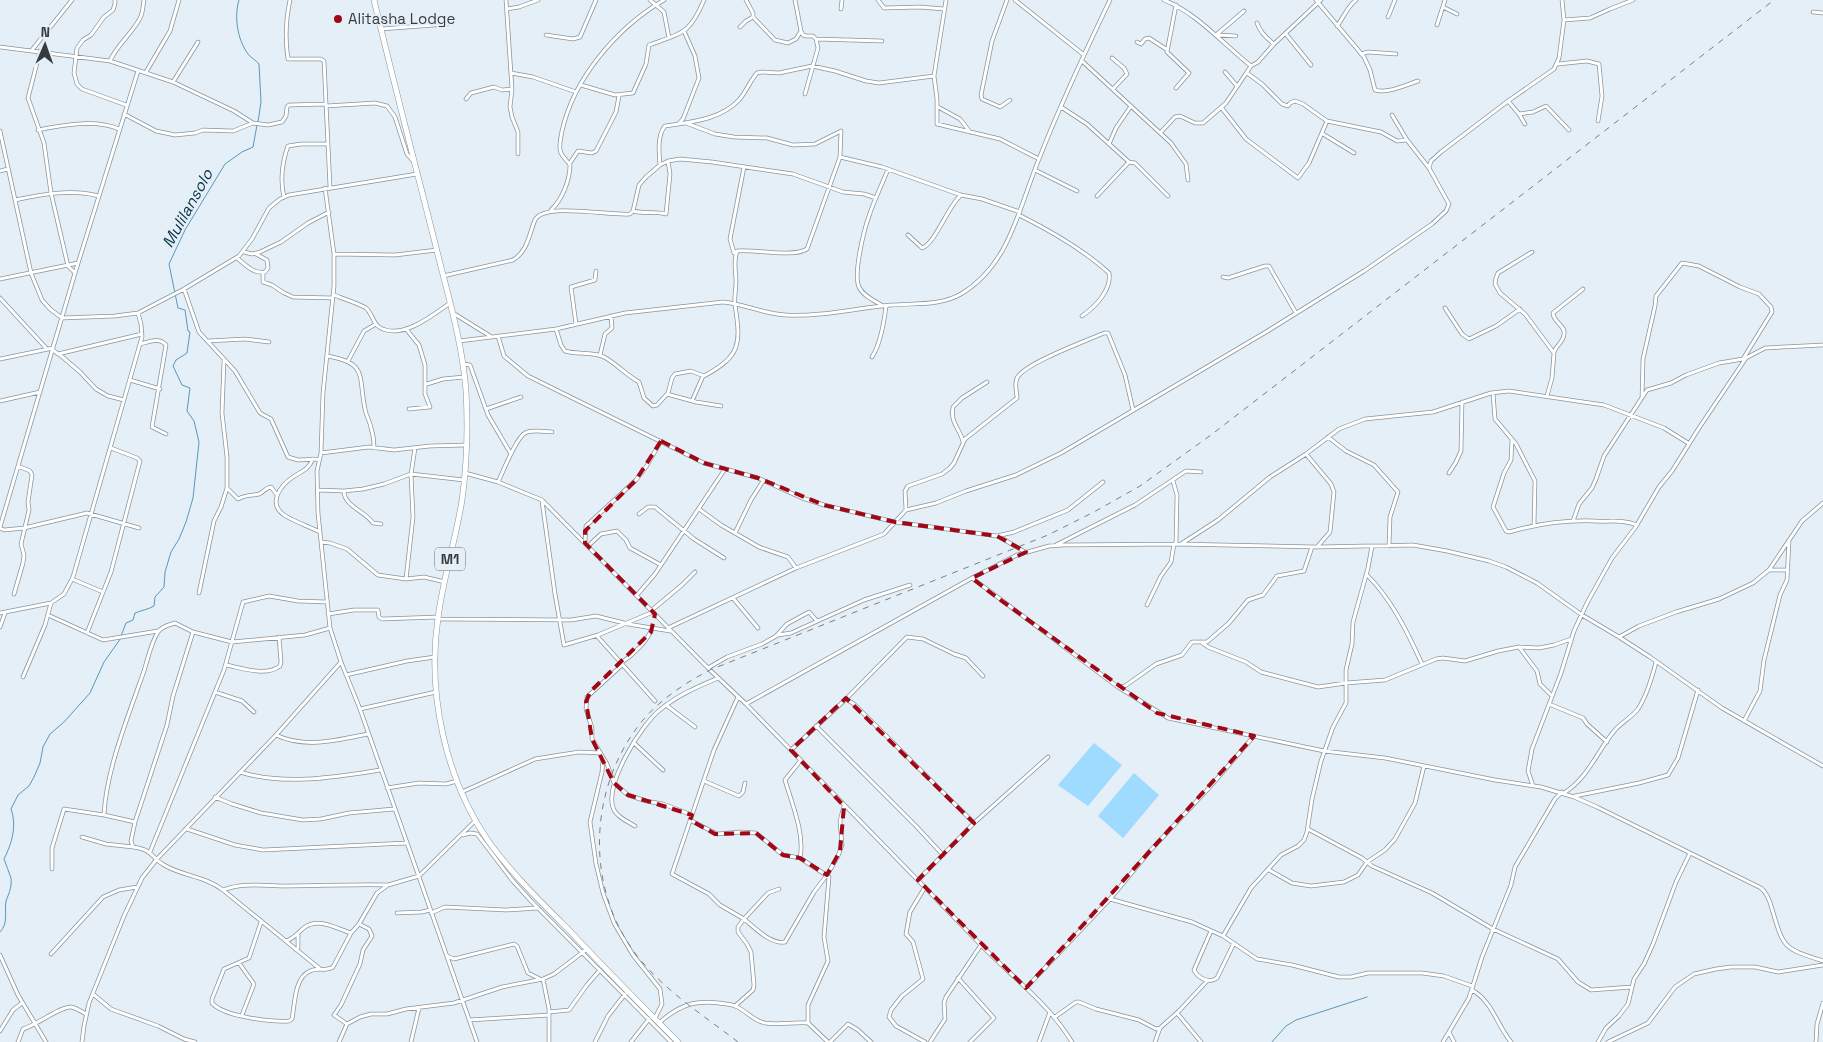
<svg xmlns="http://www.w3.org/2000/svg" width="1823" height="1042" font-family="'Space Grotesk',sans-serif">
<style>
.park{fill:#9fdaff}
.lines{fill:none;stroke-linecap:round;stroke-linejoin:round}
.stream{stroke:#5998bd;stroke-width:1}
.minor-casing{stroke:#8a949b;stroke-width:4.5}
.primary-casing{stroke:#8a949b;stroke-width:6}
.minor{stroke:#fff;stroke-width:3}
.primary{stroke:#fff;stroke-width:5}
.rail{stroke:#798085;stroke-width:1;stroke-dasharray:6 6;stroke-linecap:butt}
.marked{fill:none;stroke:#a20715;stroke-width:4;stroke-dasharray:10 6;stroke-linejoin:round}
.poi-dot{fill:#a20715;stroke:#e4eff7;stroke-width:2}
.labels{text-anchor:middle;stroke-width:4;stroke-linejoin:round;paint-order:stroke}
.shield{fill:#e4eff7;stroke:#6b7176;stroke-width:1}
.shield-label{font-size:14px;font-weight:bold;fill:#373b3e}
.poi-label{font-size:15px;fill:#373b3e;stroke:#e4eff7;text-anchor:start}
.water-label{font-size:16px;font-style:italic;fill:#0d3449;stroke:#e4eff7}
</style>
<rect width="100%" height="100%" fill="#e4eff7"/>
<path class="park" d="M1094 743 1122 765 1088 806 1058 785Z
M1134 773 1159 795 1123 838 1098 816Z"/>
<g class="lines">
<path class="stream" d="M239 0C234 16 237 39 248 54 251 58 256 60 259 64L261 102 258 122
M121 636 126 623 133 620 135 613C142 610 147 610 154 606L155 597 164 587 165 572 171 552 179 539 186 522 193 498 199 442 194 421 187 411 190 388 182 385 173 366 176 360 187 353 190 332 188 331 185 310 178 308 169 264 185 230 225 164 242 152 253 147 257 125
M0 932C9 923 4 912 6 901 9 893 12 887 11 878 9 872 6 865 4 859 12 843 17 826 11 809L18 795 29 786 34 777 40 763 43 747 50 734 64 722 90 693 104 662 121 638
M1272 1042 1286 1026 1296 1020 1367 997"/>
<g class="minor-casing">
<path id="minor" d="M115 0V4L113 10 104 17 91 35 83 40 77 48 74 73 77 84 82 89 126 105
M290 0C286 19 285 40 288 59H321L324 61 330 187
M506 0 512 89 510 107 512 117 518 132V154
M650 0 664 12 669 38
M795 0 801 31 803 35 806 36H813L816 39 882 41
M878 0 884 8 920 7 944 9
M946 0 934 76 937 99V124L1000 139 1039 159
M1007 0 992 41 981 95 982 99 1000 107 1010 100
M1015 0 1084 55
M1164 0C1197 13 1223 44 1251 66
M1316 0 1364 57 1370 70 1375 90C1387 94 1405 85 1418 81
M1443 7 1457 14
M507 9 519 7 538 0
M841 9 842 0
M1813 12 1823 13
M753 17 775 40 788 43 796 39 801 31
M1388 17 1395 0
M1564 20 1590 18 1610 9 1633 0
M1257 23C1260 32 1266 38 1274 44
M1437 25 1445 0
M1337 26C1344 17 1347 7 1356 0
M740 27 746 21 753 17V13L746 0
M381 29 448 24
M1286 34 1311 65
M546 35 573 39 580 37 596 0
M1216 35 1244 11
M1217 35 1236 36
M1137 42 1141 44 1145 39 1149 38 1166 49
M0 47 110 61 173 82 234 111 253 123 268 125 282 122 286 116 287 107 289 105 326 104
M32 50 72 0
M40 51 28 98 44 143 51 193 68 266 75 273
M1361 54 1368 52 1396 54
M1112 58 1124 68 1127 74 1113 89
M110 61C117 44 135 31 141 16 143 11 143 5 144 0
M1082 61 1171 143 1186 164 1188 180
M1558 64 1587 61 1599 64 1602 96 1598 121
M146 72 170 31 179 0
M1225 72 1237 86
M511 73 533 77 576 92
M173 82 198 42
M581 85 615 95 633 93 646 64 649 45C682 33 690 34 704 0
M1176 88 1189 73 1167 52 1176 5
M805 94 818 48 816 39
M466 99 471 93 494 87 502 90 512 89
M1508 101 1519 114 1525 124
M326 106 375 103 387 106 395 117 407 154 414 162
M938 107 960 119 970 132
M1061 107 1087 124 1129 162 1097 196
M1221 107 1246 139 1298 178 1309 163 1327 121 1303 104 1295 101 1290 103 1288 106 1282 104 1262 84 1247 73
M124 114 156 131 175 135 195 133 203 130 233 131 253 123
M1519 114 1533 112 1546 106 1569 130
M1392 115 1407 140
M679 123 683 119 699 78 695 56 684 31
M686 123 715 134 734 137 767 138 793 145 815 144 841 131
M38 130C63 125 95 119 119 129
M0 131 31 273 42 300 50 309 62 318 115 316 138 313 184 289 239 256 252 239 269 208 280 199 289 195 417 174
M1161 132 1175 117 1180 116 1195 123H1203L1226 103 1251 66 1258 62 1274 44 1321 0
M1323 134 1354 153
M1109 144 1116 128 1131 106
M840 157 882 167 961 195 982 199 1020 212
M1129 162 1135 163 1168 196
M570 163 578 151 592 153 596 151 616 112 619 96
M660 165C659 152 657 136 665 126 691 122 720 120 739 100 746 92 750 81 757 73L762 72 779 73 812 66 835 71 866 81 879 83 934 76
M1429 168 1431 161 1441 152 1508 101 1554 69 1559 58 1564 20 1562 0
M1035 170 1077 191
M0 171 8 169
M325 188 334 254V286L323 393 321 453 317 471 318 513 330 628 341 662 360 709 477 1042
M284 197C280 182 282 162 288 146L301 144H328
M15 200C44 194 70 189 99 196
M551 210C562 200 570 180 570 165 568 161 563 158 561 153 558 147 561 137 562 131 574 77 618 27 664 0
M633 211C644 214 654 211 666 214L670 174 668 161
M1019 215C1051 231 1083 249 1109 273 1112 290 1095 307 1082 316
M908 235 920 246 922 248C935 244 948 206 961 195
M737 251C754 249 793 258 807 249L840 157 841 131
M244 252 252 254 260 252 281 242 308 223 329 212
M1532 252 1498 273 1496 278 1495 284 1500 293 1525 314 1554 353 1552 378 1547 396
M334 254 395 255 437 250
M237 258C246 265 253 274 265 272L268 268 267 260 256 254
M263 272V282L272 285 284 293 293 297 333 298
M443 276 513 260C528 251 529 234 535 220 544 202 611 216 630 214L633 211 639 185 646 177 660 165 668 161 680 159 712 162 793 174 843 192 864 194 876 198
M1223 277 1228 278 1265 266H1269L1296 313
M0 279 78 263
M184 289 199 332 235 371 260 413 271 419 288 457 298 460 319 459
M334 295C339 297 362 305 366 308 372 313 373 323 379 327 401 341 433 315 450 303
M0 298 47 349
M883 306C875 301 863 296 859 287 853 274 864 230 869 216 874 200 882 185 888 169
M1445 308 1462 334 1469 339 1496 326 1520 309
M453 313 490 336
M576 324 571 287 595 280 596 271
M406 329 419 345 425 365V385
M556 329 561 345 565 351C577 355 593 351 604 357 617 364 626 375 639 382L644 398 653 406 657 405 668 393 672 378 675 374 691 371 704 376C741 356 741 344 735 305 734 298 736 289 736 282 736 270 733 262 737 251L734 253 730 239 744 167
M498 336 504 356 528 376 704 463 758 478 802 498 824 505 895 522 997 536 1014 532 1068 510 1103 482
M208 341 245 339 269 342
M459 341 556 329 625 313 723 302C745 304 764 314 786 315 822 317 856 308 891 305 915 303 940 306 961 294 1010 265 1019 207 1039 159 1060 105 1085 52 1110 0
M140 344C149 342 159 337 166 345L152 427 166 434
M53 350 58 354 142 334
M1554 352C1556 346 1564 341 1564 334 1566 326 1553 322 1553 313L1583 289
M59 354 80 372 96 389 108 396 124 400
M600 355 605 334 612 328 611 316
M327 356C368 363 358 375 365 409 366 416 370 421 371 428 373 434 374 441 374 448
M872 357C881 343 884 323 886 306
M0 359 53 348
M224 361 222 413 227 457V488L238 499C247 494 252 496 259 494 264 492 265 488 271 487L277 495
M348 361 364 331 376 324
M463 364 470 365 488 415 511 454
M130 380 160 389
M1493 393 1495 419 1516 444 1535 481 1534 526
M667 394 696 402 721 406
M1642 397 1643 359 1655 306 1656 296 1682 263 1699 266 1740 287 1759 294 1771 307 1772 312 1743 359
M0 401 40 392
M692 401 703 376
M409 409 430 407 425 394V385L427 384 443 379 464 377
M486 409 521 397
M1328 437 1346 451 1374 465 1398 492 1390 517 1389 546
M1512 440 1511 460 1504 473 1493 507 1506 531 1509 532C1537 524 1565 520 1594 521 1610 522 1622 519 1637 525
M963 442C960 428 950 424 953 407L962 398 987 382
M321 453 369 447 394 450 430 446 467 445
M1306 454 1331 484 1334 492 1330 532 1317 547
M313 459C308 470 302 471 293 477 281 485 267 503 284 515 293 521 310 527 320 532
M465 473 498 482 542 500 710 670 746 704C825 784 903 865 982 946 1013 978 1049 1004 1072 1042
M1449 473 1456 462 1461 451 1462 402
M1173 481 1177 495 1176 544
M498 482C503 472 516 438 525 433 532 429 545 432 552 432
M318 490 344 491 363 489 384 484 411 474 464 480
M344 491C343 505 366 512 373 523L381 524
M542 501 555 594 564 645 598 635 653 612
M699 509 721 525 759 547 788 557 796 568
M906 510 905 491 908 486 942 474 950 468 954 463 965 439 1017 398C1017 391 1014 385 1017 378 1025 363 1086 341 1104 333H1108L1125 375 1133 410
M639 514 648 507H655L694 539 724 558
M1573 521 1579 504 1592 488 1596 479 1604 456 1647 390 1671 383 1686 375 1719 363 1743 359
M0 527 75 273 138 71
M0 528 4 530 24 528 87 513 139 528
M735 533 751 500 763 481
M998 536 1025 552
M321 542 330 543 347 549 378 575 406 579 424 577 445 582
M585 543 586 526 636 480 646 467 661 441
M1181 544 1218 520 1270 477 1306 454 1339 429 1365 419 1433 412 1491 393 1509 391 1604 405 1664 428 1688 443
M588 546 601 534 617 531 626 540 630 548 661 565
M1054 546 1135 505 1186 471 1201 472
M1770 570H1788
M1366 574C1391 598 1408 633 1422 664
M972 578 1118 687 1168 718 1324 751 1385 758 1495 780 1541 787 1574 797 1597 807 1761 888C1767 893 1770 901 1772 909 1784 949 1783 948 1823 961
M72 579 103 592
M406 579 413 517 411 474 415 448
M199 593 214 521 221 507 227 488
M14 594 23 563 24 555 21 544 29 510 28 502 32 475 30 471 18 466
M637 595 655 574 725 469
M733 598 758 628
M1147 605 1161 576 1171 562 1174 544
M652 610 682 585 695 572
M0 613 51 603 64 594 73 577 142 337 141 324 138 313
M328 614 354 610H378L379 617 382 619 438 617
M48 615 103 640 158 631
M438 619 571 620 596 616 628 624 670 631
M0 627 5 613
M668 628 796 568 884 534 906 510 936 503 966 491 1016 475 1061 453 1266 332 1364 271 1432 224 1446 211 1449 204 1429 168 1407 140 1397 141 1381 132 1327 121
M87 633 111 572 140 461 137 458 111 448
M597 636 655 701
M776 636 787 624 809 612 817 621
M1619 637 1639 626 1676 612 1719 599 1753 583 1769 570 1802 521 1823 503
M1201 642 1208 647 1246 662 1261 672 1318 687 1346 683 1385 680 1436 659 1443 658 1465 661 1498 651 1519 647 1539 648 1554 645 1571 639
M1519 647 1537 671 1540 684 1552 696
M621 663C632 656 648 641 652 628
M226 665C242 668 266 677 280 666L281 662 279 637
M622 665 587 697 586 709 592 728V739L607 764 614 783 628 795 646 801 663 804 692 815
M708 668 727 657 762 644 778 635 791 633 864 600 910 585
M346 675 407 661 435 657
M23 677 45 625 51 603
M1118 687 1125 686 1156 664 1182 655 1192 642H1207L1229 623 1248 600 1263 595 1277 576 1304 571 1312 547
M215 692 242 701 254 712
M846 699 854 704 974 823
M746 704 972 578 1017 555 1049 546 1063 545 1176 544 1317 547 1413 545 1447 551 1489 561 1506 567 1537 583 1582 615 1619 637 1650 657 1722 708 1823 766
M1549 704 1583 718 1587 724 1607 742
M666 705 695 727
M360 709 436 692
M1744 721 1760 691 1764 660 1780 595 1787 580 1789 541
M816 726 916 826 943 855
M276 735C305 749 338 740 368 734
M634 743 663 770
M791 750 846 699 907 637 923 639 954 654 966 658 983 676
M603 758 602 772 590 822 596 864 603 893 614 923 633 955 660 989 662 1004 655 1018
M240 772C284 786 336 777 380 770
M704 781 739 796 743 792 745 783
M1533 786 1528 771 1532 749 1561 673 1574 631 1587 603 1612 558 1635 528 1659 487 1672 471 1699 428 1746 358 1765 348 1823 345
M387 788 419 783 446 784 457 781
M462 792 535 759 579 752 600 753
M1564 793C1589 777 1597 751 1615 730 1622 722 1632 717 1638 709 1647 695 1652 678 1656 662
M1575 796 1639 783 1668 775 1678 758 1698 690
M215 797 232 804 261 813 303 820 321 819 349 813 394 809
M104 815C106 770 129 714 144 671 148 658 151 643 158 632 162 626 169 625 175 623L193 632 232 642 305 635 330 628
M690 820 717 834 741 832 756 833 783 855 800 858 829 877 824 937 828 961 808 1005V1023
M135 822 167 725 173 696 193 632
M635 826C628 822 617 817 614 810 602 787 642 723 661 709 678 695 697 687 718 678
M187 829 235 845 263 850 406 843
M1308 829 1362 858 1372 866 1432 893 1493 929 1558 959 1578 982 1591 990 1632 987
M463 835 470 833 477 834 512 880 531 901 671 1042
M82 837 106 844 133 847
M150 852 224 670 243 602 269 596 298 601 327 602
M800 858C805 834 792 804 785 780L801 760
M52 869V848L64 809 104 815 135 822 131 841 133 847C154 850 150 857 164 865 182 876 205 876 223 890 244 882 265 886 288 886 321 886 354 884 388 885
M1269 870 1292 883 1311 886 1344 882 1358 875 1367 862 1385 850 1395 839 1415 803 1424 766
M918 880 974 823 1048 757
M779 889 768 893 744 919C754 927 771 945 785 942L814 892 827 875 838 856 842 845 840 821 844 806
M223 890 319 968
M1110 899 1192 922 1223 936 1257 959 1292 965 1339 977H1351L1368 973H1422L1444 976 1472 986
M397 913 422 912 430 910
M431 913 445 907 506 910 538 908
M261 922 249 958 224 969 212 999V1003C224 1017 272 1022 289 1021L292 1019C295 1004 294 978 310 971 318 967 325 972 333 967L351 933 359 924 377 893 388 885 419 876 476 820
M1211 931 1194 970C1198 978 1209 984 1217 978L1234 943
M1223 936 1251 888 1281 855 1298 846 1304 840 1307 832 1312 799 1321 761 1333 727 1346 703V670L1352 644 1353 622 1368 568 1372 546
M286 941C295 938 298 932 305 927 319 917 337 929 351 933
M296 950 298 948V935
M51 954 103 897 119 890 137 887
M0 955 18 995 46 1042
M447 956 454 959 514 944 517 946 528 973 540 979
M239 963 254 984 242 1015
M958 978 994 1018 970 1042
M543 979 549 1009V1042
M1026 988 1110 899 1149 852 1209 788 1254 736
M1472 990C1492 1001 1497 1025 1511 1042
M93 994 111 1009 158 1026 184 1039 195 1042
M735 1006 753 990 754 985 751 952 747 944 738 932V927L744 919 720 905 709 894 672 874 714 750 738 697
M549 1012 569 1010 587 985 600 970
M1177 1013 1201 1042
M1055 1017 1076 1002H1079L1096 1009 1139 1020 1156 1029 1160 1028
M469 1020 549 1015
M659 1023C678 1006 693 1000 719 1003 724 1004 730 1004 735 1006 746 1010 753 1021 765 1023 779 1025 794 1022 808 1023L828 1042
M347 1024 334 1015 341 1005 360 964 363 950 372 936 369 929 359 924
M0 1031 13 1010 22 1003
M1449 1032 1454 1042
M18 1042 23 1029C35 1026 61 1006 71 1007 76 1008 81 1011 86 1014
M82 1042 84 1026 89 1003 124 916 142 878 157 859 276 735 341 662
M339 1042 347 1024 360 1017 371 1014H387L406 1009 454 1003 502 987 543 979 554 974 587 949
M411 1042 419 1008
M595 1042 608 1016 625 994
M631 1042 649 1019
M830 1042 848 1024 858 1030 871 1042
M925 1042 896 1026 889 1017 891 1010 902 996 923 979 913 942 906 934 910 912 925 887
M930 1042 945 1019 944 1003 946 997 981 945
M1039 1042 1050 1012
M1155 1042 1160 1028 1179 1011 1207 981
M1443 1042 1469 998 1482 957 1511 885 1515 867 1555 799 1562 792
M1598 1042 1606 1028 1619 1016 1628 1004 1634 979 1644 964 1653 944 1676 882 1690 853
M1608 1042 1648 1023 1675 987 1694 974 1716 969 1731 967H1755L1778 972 1823 965
M1816 1042 1817 1024 1823 1003"/>
</g>
<g class="primary-casing">
<path id="primary" d="M374 0C393 80 414 160 434 239 446 289 462 339 466 391 468 427 467 464 462 500 456 539 443 578 438 618 427 693 445 779 489 842 513 875 542 903 570 931 605 969 642 1006 678 1042"/>
</g>
<use href="#minor" class="minor"/>
<use href="#primary" class="primary"/>
<path class="rail" d="M738 1042C703 1015 662 989 635 953 584 885 589 785 643 720 661 699 685 683 710 670L1048 535 1094 512 1140 486 1211 435 1774 0"/>
</g>
<path class="marked" d="M661 441 704 463 758 478 824 505 895 522 997 536 1026 552 972 578 991 593 1157 713 1254 736 1026 988 918 880 974 823 846 698 791 750 844 806 840 851 827 875 800 858 783 855 756 833 715 834 690 820 692 815 628 795 614 783 592 739 586 702 590 692 651 632 655 614 585 543V531L636 480Z"/>
<circle class="poi-dot" cx="338" cy="19" r="5"/>
<g class="labels">
<rect class="shield" x="435" y="547.5" width="30" height="23" rx="4"/>
<g class="shield-label">
<text x="450" y="564">M1</text>
</g>
<g class="poi-label">
<text x="348" y="24">Alitasha Lodge</text>
</g>
<g class="water-label">
<text transform="translate(187 208) rotate(-61)" y="6">Mulilansolo</text>
</g>
</g>
<g transform="translate(45 45) rotate(2)" stroke="#e4eff7" stroke-width="4" paint-order="stroke">
<path d="M0-4L9 19L0 12L-9 19Z" fill="#373b3e"/>
<text y="-8" font-size="14" font-weight="bold" text-anchor="middle" fill="#373b3e">N</text>
</g>
</svg>
